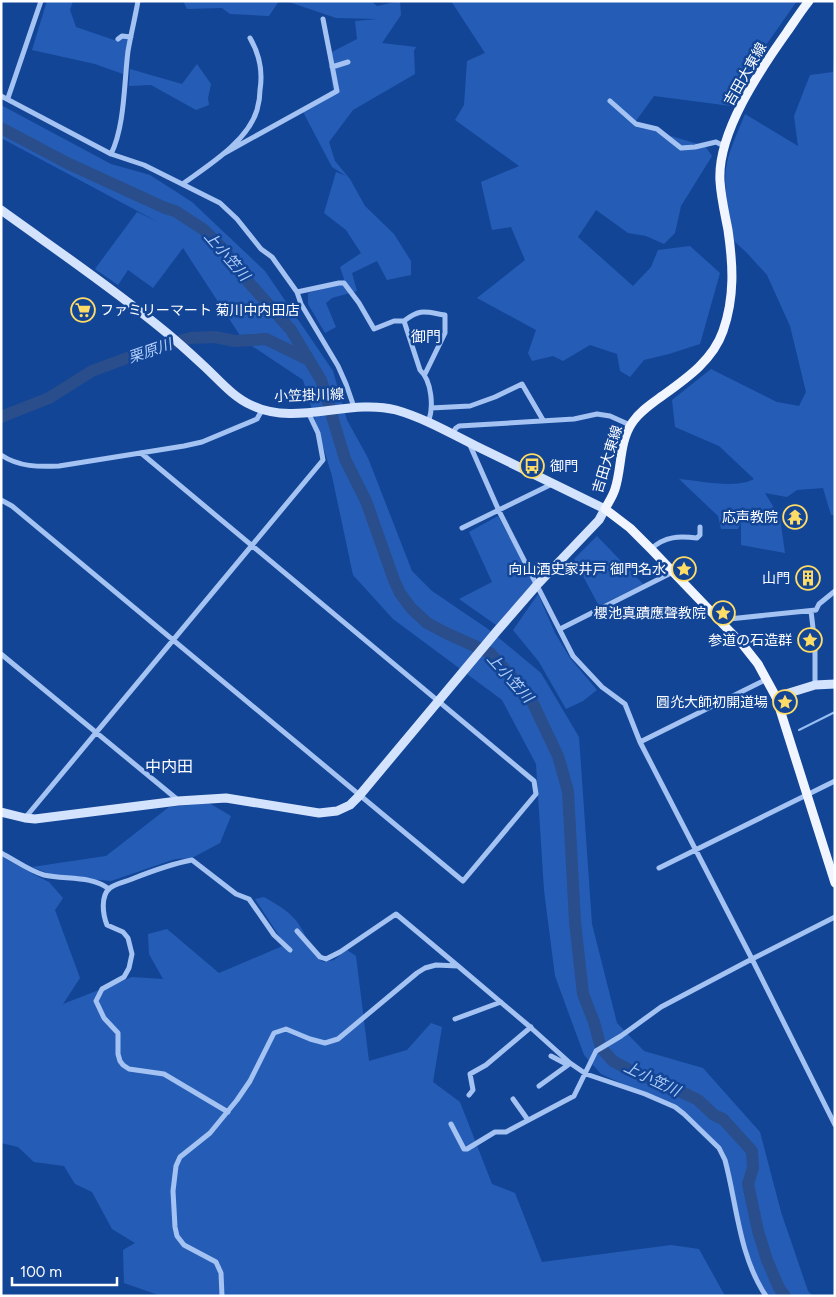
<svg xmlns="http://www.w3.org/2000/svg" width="836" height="1297" font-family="Figtree,'Noto Sans JP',sans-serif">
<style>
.green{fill:#255db6}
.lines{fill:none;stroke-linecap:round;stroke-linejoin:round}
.stream{stroke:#96bdf6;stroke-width:2}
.river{stroke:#294e8b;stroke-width:12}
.street{stroke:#a4c3f3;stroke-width:5}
.secondary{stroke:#d3e3fd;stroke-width:9}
.primary{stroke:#f0f5ff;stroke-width:9}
.labels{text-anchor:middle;stroke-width:5;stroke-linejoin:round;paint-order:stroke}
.street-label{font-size:14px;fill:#fff;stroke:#134597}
.poi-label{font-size:14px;fill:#fff;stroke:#134597;text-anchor:end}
.water-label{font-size:15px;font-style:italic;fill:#b0cdfa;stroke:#134597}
.neighbourhood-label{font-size:15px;fill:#fff;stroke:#134597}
.quarter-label{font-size:16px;fill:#fff;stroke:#134597}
</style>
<rect width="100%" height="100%" fill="#134597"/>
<path class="green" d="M47 1H73L70 10 76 27 114 40 130 35 123 74 95 64 32 50Z
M183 1H279L269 16 230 14 222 8 187 9Z
M286 1H371L377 6 400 1 401 15 382 43 416 47 414 51 415 74 353 110 329 142 335 161 350 179 365 206 394 234 411 261V275L387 280 377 261 352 273 357 291 332 298 326 303 336 327 325 333 308 304V293L341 284 344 279 340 267 361 253 346 230 324 213 336 172 346 176 332 167 302 110 333 90 328 54 357 39 355 21 378 19 336 18Z
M451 1H797L759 55 731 106 654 96 633 125 705 146 712 156 681 206 675 233 664 244 646 236 628 233 596 210 578 237 633 286 651 267 658 250 690 246 720 273 700 344 669 354 644 360 630 377 620 371 617 354 590 345 563 361 553 356 532 361 528 353 536 330 477 298 525 260 511 227 492 230 481 182 519 166 455 120 464 105 467 61 485 53Z
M835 43V515H831L823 488 797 490 787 497 765 493 780 518 785 553 741 545V522L738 529H721L718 516 679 479C700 481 737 489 754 479L719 446 675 427 672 400 711 369 777 402 799 406 806 392 790 326 767 275 747 253 734 241C730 218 723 192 726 168 729 149 738 132 745 114L798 146 794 116 810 75 833 72Z
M197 64 211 84 208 98 209 105 196 110 151 85 129 86 130 69 182 84Z
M1 105 111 164 150 175 192 202 265 271 333 371 347 420 368 458 412 571 432 591 488 629 541 673 579 737 592 924 617 1023 644 1051 703 1068 760 1132 781 1212 808 1291 813 1296H766L756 1282 742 1236 724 1152 681 1111 601 1074 584 1055 555 976 544 890 536 764 502 700 393 619 353 575 332 476 303 380 243 340 183 248 153 288 128 270 118 285 95 269 137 212 158 222 1 138Z
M498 516 534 583 496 625 459 599 492 582 469 532Z
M597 536 643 584 599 606 574 559Z
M538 594 555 633 570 658 597 690 583 701 566 709 539 662 513 630Z
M209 803 231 816 220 843 192 858 175 859 111 881 55 876 32 867 106 856 169 807Z
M1 856 33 874 49 882 63 898 55 910 80 978 63 1004 132 977 163 979 149 954 148 934 167 929 219 973 285 945 255 899 264 897C278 905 291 912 300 926 309 941 309 950 323 962L334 960 347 950 356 956 369 1061 407 1050 431 1023 442 1027 433 1082 460 1102 492 1184 515 1193 542 1262 671 1245 699 1249 725 1296H161L124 1283 123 1250 135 1243 112 1229 92 1192 75 1184 64 1166 34 1162 18 1147 1 1143Z"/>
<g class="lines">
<path class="stream" d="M799 730 835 712"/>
<path class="river" d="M1 128 67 163 165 208 175 211 203 229 225 251 244 277 291 330 321 380 345 459 366 501 394 580 400 593 411 608 427 623 446 633 490 653 530 697 558 756 568 791 575 922 583 994 594 1022 601 1048 613 1061 631 1071 688 1095 698 1100 714 1115 723 1119 752 1151 753 1168 748 1184 758 1231 767 1260 779 1288 785 1296
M1 417 49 398 92 371 143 352 190 338 215 337 235 341 266 339 307 359"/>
<path class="street" d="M118 39 122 36 131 37
M332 67 348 62
M1 96 111 154 144 165 220 203 237 219 261 249 272 257 297 292 301 304 338 366 346 384 354 407
M8 98 41 1
M610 101 636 124 657 129 681 148 695 147 716 142 724 146
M111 154C125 126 124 82 128 51 131 34 135 18 138 1
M223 154 337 91 323 19
M184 183C209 165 248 141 257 110 259 103 260 96 260 90 263 71 260 55 250 38
M297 292 339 283H344L359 303 374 329 394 321H404L420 370C432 381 434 408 428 422
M404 321C421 308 425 312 445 315V333L425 374
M431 408 470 406 495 397 522 384 543 420
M452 434 456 428 459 426 574 419 597 414 610 416 630 425
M469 443 499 511 573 656 602 687 625 704 640 742 752 959 835 1125
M1 455C19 467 39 467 59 466L184 446 202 442 257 419 262 410
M1 500 12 506 463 881 536 794 534 781 141 453
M462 528 552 484
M651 549C665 536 679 536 697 538L700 535V527
M811 611 815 645V685
M722 623 729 619 816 610 819 604 835 591
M560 629 673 572
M1 654 178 800
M640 742 767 679
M25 818 323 460 318 433 308 412
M1 853C15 860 29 871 44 875 65 880 91 875 109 889
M659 868 835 781
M297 931 320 957 326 959 340 952 396 914 458 966
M455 1019 501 1002
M551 1056 568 1065 570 1063
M539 1086 568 1065
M469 1095 473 1090 470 1074 486 1065 531 1027
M513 1099 528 1120
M228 1112 164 1074 129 1069 123 1065 120 1061 118 1054V1033L104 1018 96 1001 102 989 124 977 129 968 132 954 128 938 123 932 107 925C103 915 100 896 110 888 115 884 125 882 132 879 152 871 171 864 192 860L236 894 249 899 274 935 290 950
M451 1124 464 1149H467L495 1132H506L574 1096 596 1051 621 1036 661 1007 752 959 835 917
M222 1296 221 1273 216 1262 184 1245 177 1236 175 1227 173 1191 176 1166 180 1157 210 1133 237 1100 250 1081 274 1033 286 1029 310 1039 325 1043 338 1039 417 973 425 968 436 965 458 966 529 1026 570 1063 586 1074 645 1094 675 1107 684 1114 719 1148 725 1160C737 1205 739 1256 766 1296"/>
<path class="secondary" d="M1 210C55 249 111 287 162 329 177 341 191 354 205 367 219 380 233 397 251 405 295 427 349 398 396 410 424 418 450 433 476 446 519 467 562 488 605 509L599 520 537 585 497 631 359 796 350 805 337 811 319 813 226 798 178 801 35 819 25 818 1 812
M776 697 815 685 835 684"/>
<path class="primary" d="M809 1C801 11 794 22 787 32 760 70 717 133 720 181 721 198 725 214 728 230 733 264 735 297 723 331 713 360 687 378 662 396 651 404 639 412 632 423 619 442 622 468 615 489 613 496 608 503 605 509L630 528 651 549 743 645 758 664 776 697 835 883"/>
</g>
<defs>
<g id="supermarket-ring" transform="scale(1.25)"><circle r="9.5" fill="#134597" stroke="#ffdc66" stroke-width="1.5"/><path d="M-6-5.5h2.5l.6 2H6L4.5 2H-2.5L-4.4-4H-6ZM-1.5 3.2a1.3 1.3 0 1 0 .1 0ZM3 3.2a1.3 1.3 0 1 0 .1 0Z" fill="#ffdc66"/></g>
<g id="bus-ring" transform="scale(1.25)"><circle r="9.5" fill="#134597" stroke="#ffdc66" stroke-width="1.5"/><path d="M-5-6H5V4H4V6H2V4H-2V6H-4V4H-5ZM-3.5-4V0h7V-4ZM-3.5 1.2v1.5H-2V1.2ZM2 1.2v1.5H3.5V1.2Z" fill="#ffdc66"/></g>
<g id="temple-ring" transform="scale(1.25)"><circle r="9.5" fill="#134597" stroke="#ffdc66" stroke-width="1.5"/><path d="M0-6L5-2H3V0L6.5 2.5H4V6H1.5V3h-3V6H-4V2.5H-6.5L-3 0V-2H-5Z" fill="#ffdc66"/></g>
<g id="sight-ring" transform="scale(1.25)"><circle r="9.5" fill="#134597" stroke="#ffdc66" stroke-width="1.5"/><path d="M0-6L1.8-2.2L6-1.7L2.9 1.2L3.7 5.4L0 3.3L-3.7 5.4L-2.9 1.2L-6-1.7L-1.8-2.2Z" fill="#ffdc66"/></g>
<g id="building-ring" transform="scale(1.25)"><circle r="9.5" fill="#134597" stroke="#ffdc66" stroke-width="1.5"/><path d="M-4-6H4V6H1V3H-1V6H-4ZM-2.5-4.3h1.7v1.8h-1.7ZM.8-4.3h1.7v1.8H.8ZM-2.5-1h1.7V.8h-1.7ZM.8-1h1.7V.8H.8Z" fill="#ffdc66"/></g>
</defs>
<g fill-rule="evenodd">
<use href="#supermarket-ring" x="83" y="310"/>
<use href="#bus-ring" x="532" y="466"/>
<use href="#temple-ring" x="795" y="517"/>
<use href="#sight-ring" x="684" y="569"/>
<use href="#building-ring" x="808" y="578"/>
<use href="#sight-ring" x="723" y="613"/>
<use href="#sight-ring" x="810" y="640"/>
<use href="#sight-ring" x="785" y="702"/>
</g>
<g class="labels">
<g class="street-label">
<text transform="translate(745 74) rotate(-60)" y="5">吉田大東線</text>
<text transform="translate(309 395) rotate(-2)" y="5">小笠掛川線</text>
<text transform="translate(607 459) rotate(-73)" y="5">吉田大東線</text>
</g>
<g class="poi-label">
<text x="100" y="315" text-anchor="start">ファミリーマート 菊川中内田店</text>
<text x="550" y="471" text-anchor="start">御門</text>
<text x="778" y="522">応声教院</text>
<text x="666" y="574">向山酒史家井戸 御門名水</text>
<text x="790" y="583">山門</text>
<text x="706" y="618">櫻池真蹟應聲教院</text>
<text x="792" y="645">参道の石造群</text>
<text x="768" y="707">圓灮大師初開道場</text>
</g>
<g class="water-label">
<text transform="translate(227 256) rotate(49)" y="5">上小笠川</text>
<text transform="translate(150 351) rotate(-19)" y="5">栗原川</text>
<text transform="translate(510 678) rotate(48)" y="5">上小笠川</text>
<text transform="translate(652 1079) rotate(26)" y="5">上小笠川</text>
</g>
<g class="neighbourhood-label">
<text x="426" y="342">御門</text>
</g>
<g class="quarter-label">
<text x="169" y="772">中内田</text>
</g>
</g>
<rect width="836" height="1297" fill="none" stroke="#ffffff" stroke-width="5"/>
<path d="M12 1277v8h105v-8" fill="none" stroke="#ffffff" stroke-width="2.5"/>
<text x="20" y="1277" font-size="15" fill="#ffffff" stroke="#134597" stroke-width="4" paint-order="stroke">100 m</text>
</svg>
